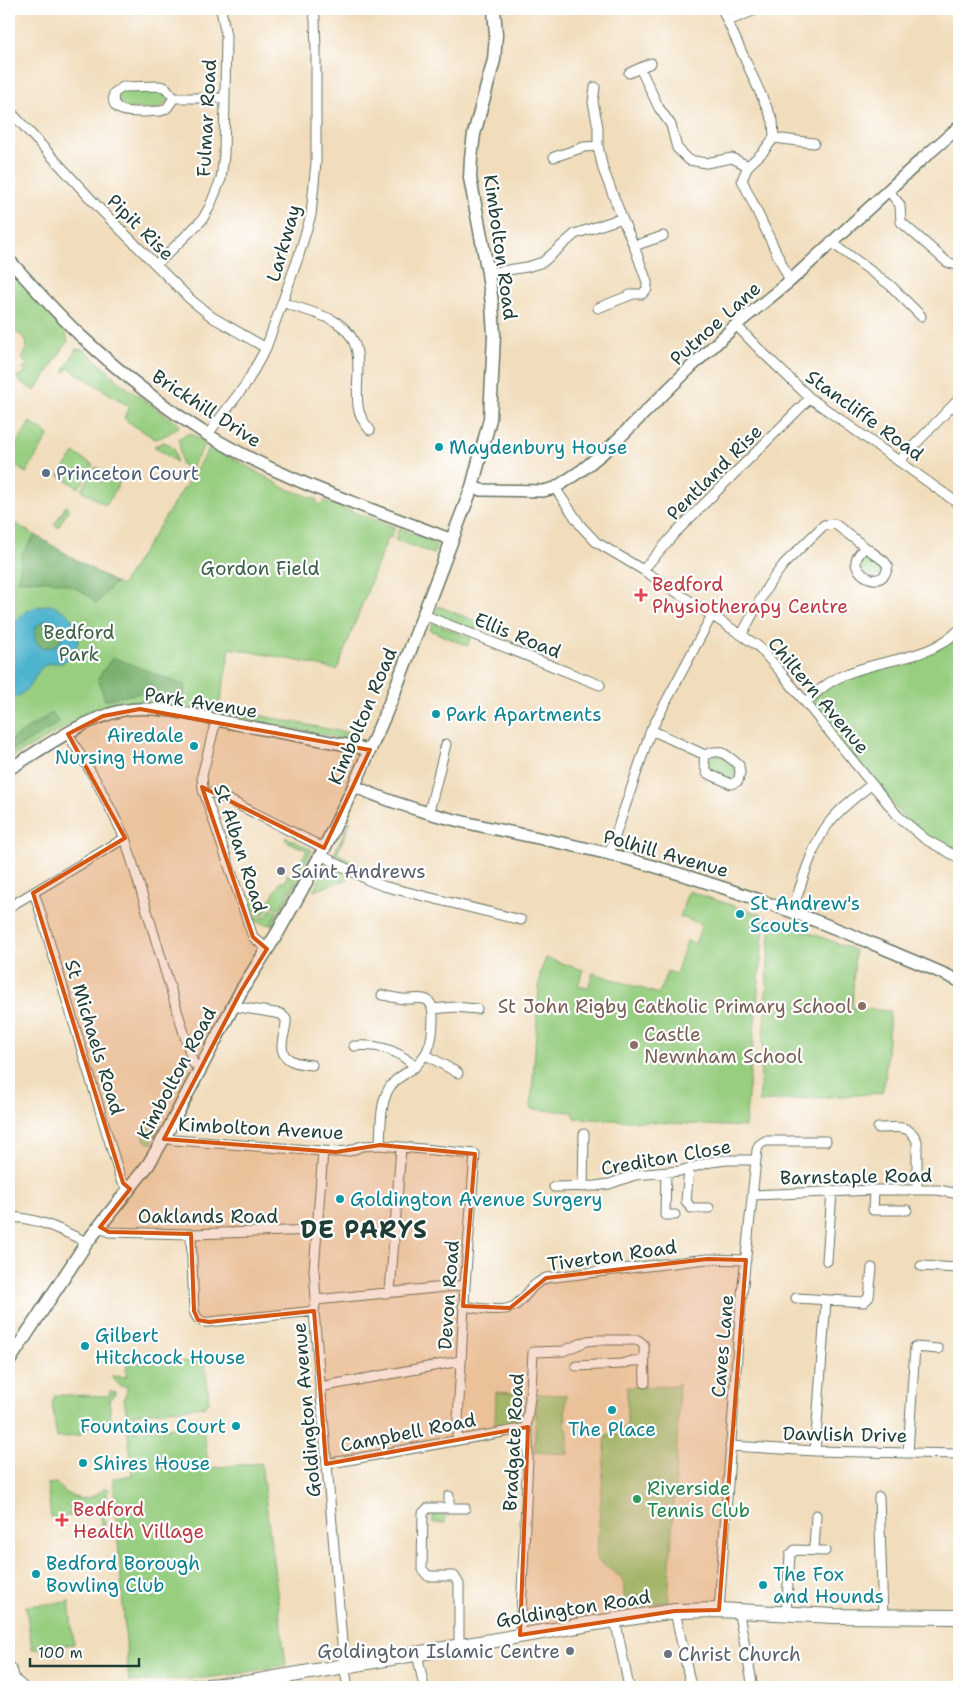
<svg xmlns="http://www.w3.org/2000/svg" width="968" height="1696" font-family="'Shantell Sans',sans-serif">
<style>
.green{fill:#97ce80;stroke:#5b865a}
.forest{fill:#79b16e;stroke:#4c7751}
.water{fill:#4eb4cd;stroke:#367880;fill-rule:evenodd}
.lines{fill:none;stroke-linecap:round;stroke-linejoin:round}
.minor-casing{stroke:#687564;stroke-width:11}
.tertiary-casing{stroke:#687564;stroke-width:14}
.secondary-casing{stroke:#687564;stroke-width:15}
.primary-casing{stroke:#687564;stroke-width:16}
.minor{stroke:#fff;stroke-width:9}
.tertiary{stroke:#fff;stroke-width:11}
.secondary{stroke:#fff;stroke-width:12}
.primary{stroke:#fff;stroke-width:14}
.marked{fill:#d45610;fill-opacity:0.2;stroke:#d45610;stroke-width:4;stroke-linejoin:round}
.culture-dot{fill:#0f9aa8;stroke:#fff;stroke-width:2}
.service-dot{fill:#5c6f8a;stroke:#fff;stroke-width:2}
.health-dot{fill:#e0444e;stroke:#fff;stroke-width:2}
.worship-dot{fill:#6b7280;stroke:#fff;stroke-width:2}
.education-dot{fill:#8d6e63;stroke:#fff;stroke-width:2}
.leisure-dot{fill:#2e9e5b;stroke:#fff;stroke-width:2}
.labels{text-anchor:middle;stroke-width:4.5;stroke-linejoin:round;paint-order:stroke}
.street-label{font-size:19px;fill:#1f3d34;stroke:#fff}
.culture-label{font-size:19px;fill:#0d838f;stroke:#fff;text-anchor:start}
.service-label{font-size:19px;fill:#4e5e75;stroke:#fff;text-anchor:start}
.park-label{font-size:19px;fill:#3d6147;stroke:#fff}
.health-label{font-size:19px;fill:#be3a42;stroke:#fff;text-anchor:start}
.worship-label{font-size:19px;fill:#5b616d;stroke:#fff;text-anchor:start}
.education-label{font-size:19px;fill:#785e54;stroke:#fff;text-anchor:end}
.leisure-label{font-size:19px;fill:#27864d;stroke:#fff;text-anchor:start}
.district-label{font-size:24px;font-weight:bold;letter-spacing:1px;fill:#1f3d34;stroke:#fff}
</style>
<rect width="100%" height="100%" fill="#fff"/>
<filter id="ink" filterUnits="userSpaceOnUse"><feTurbulence type="fractalNoise" baseFrequency=".02" numOctaves="2"/><feDisplacementMap in="SourceGraphic" scale="10" xChannelSelector="R" yChannelSelector="G"/><feConvolveMatrix kernelMatrix="1 2 1 2 8 2 1 2 1" color-interpolation-filters="sRGB"/></filter>
<filter id="wash" filterUnits="userSpaceOnUse"><feTurbulence type="fractalNoise" baseFrequency=".0096" numOctaves="4" result="noise"/><feDisplacementMap in="SourceGraphic" scale="20" xChannelSelector="R" yChannelSelector="G"/><feGaussianBlur stdDeviation="1.12" result="paint"/><feColorMatrix in="noise" values="0 0 0 0 0 0 0 0 0 0 0 0 0 0 0 0 0 1.4 0 .05"/><feComposite in="paint" operator="in"/></filter>
<g filter="url(#wash)">
<rect width="100%" height="100%" fill="#f1ddbc"/>
<path class="green" d="M159 89 163 91 169 99 160 109 120 108 116 94 119 91Z
M9 270 64 328 68 341 35 391 19 381 17 377 26 372 23 368 28 365 22 359 27 349 26 339 15 331 9 332Z
M76 349 85 350 123 385 180 425C173 432 164 437 155 439L127 421 124 417 130 407 69 368 66 372 64 371Z
M30 422 49 435 26 473 9 462V456Z
M190 433 206 443 190 470 181 464 179 438Z
M164 442C175 446 176 451 176 462L154 446Z
M211 446 285 488 316 499 317 503 320 505 324 501 395 527 391 538 388 537 337 670 294 660 230 648 218 714 129 704 112 707 87 715 9 759V520L121 586 191 477H194L196 474 195 470Z
M74 453 93 465 79 488 59 476Z
M96 467 120 482 112 495 113 496 105 505 81 490Z
M66 506 69 508 58 528 54 525Z
M399 528 432 541 436 546 434 554 395 540Z
M863 554 868 555 882 566 881 573 874 578 857 566Z
M438 606 478 622 474 631 438 616 436 612Z
M435 623 471 638 467 646 430 630 432 624Z
M959 634V853L930 839 903 817 812 708 814 697 844 678 876 669 917 660 942 647Z
M222 708 358 735 357 741 221 715Z
M719 754 736 767 734 780H728L710 770 708 762 712 756Z
M350 821H351L337 853 360 866 358 870 333 856Z
M286 837 312 850 302 868 298 866 307 850 290 843V842L285 839Z
M316 849 317 850 312 860 275 923V928L271 926Z
M328 864 350 875 348 879 313 891Z
M286 874 292 877 294 874 298 876 279 909 268 903 281 881 284 883 287 877Z
M688 891 765 916 745 1127 575 1118 572 1112 531 1109 540 973 546 958 583 970 578 986 588 988 593 973 659 994 667 971 676 974 687 941 695 944 702 924 680 917Z
M246 894 268 908 263 916 250 908Z
M273 909 277 912 270 925 254 921 251 913 262 918 266 917 270 910Z
M771 918 855 950 852 1008 890 1011 885 1080 882 1093 759 1102Z
M156 1118 160 1129 155 1137 150 1119Z
M149 1125 153 1140 151 1144 145 1141 141 1128Z
M127 1356 130 1363 205 1361 209 1402 205 1406 134 1414V1418L127 1417 124 1398 127 1391V1386H120L111 1376 126 1377Z
M679 1384 677 1447 668 1602 625 1607 623 1579 596 1559 606 1435H620V1428H627V1387L675 1386Z
M110 1391 115 1392V1395L109 1400 112 1427 102 1424 85 1427 81 1435 57 1438 52 1404 55 1395 109 1396Z
M496 1392 523 1394C522 1420 524 1424 495 1426Z
M537 1394 566 1395 565 1424 568 1433V1454L534 1452Z
M196 1425V1427L203 1428 209 1468 261 1463 286 1665 237 1674 204 1678 129 1682 113 1478 132 1476 128 1431 135 1427V1431Z
M56 1483C72 1500 86 1505 104 1488L109 1489 103 1508 105 1524 103 1528 100 1515C89 1515 82 1511 71 1512V1516L51 1518 47 1484Z
M433 1514H445V1523H433Z
M69 1602 74 1644 32 1649 26 1606Z"/>
<path class="forest" d="M35 535 115 583 96 604C76 580 48 579 18 581L22 554Z
M34 634a14 14 0 1 1 28 0a14 14 0 1 1-28 0Z
M113 657 185 686 183 697 141 693 105 700 98 678Z
M52 713 59 723 9 753V741Z"/>
<path class="water" d="M49 605C80 612 90 645 62 663 36 660 40 676 26 690 22 695 14 698 9 701V650L12 638 11 627C23 612 29 607 49 605ZM51 620C82 637 41 662 35 638 32 626 41 621 51 620Z"/>
</g>
<g filter="url(#ink)">
<g class="lines">
<g class="minor-casing">
<path id="minor" d="M722 9 773 121 774 138 763 152 748 166 742 180 790 281
M728 21 758 9
M640 68 659 108 671 125 677 148 689 160 706 163 732 158 748 166
M629 73 651 63
M595 87 593 102 598 127V146L603 169 622 218
M174 98 166 88 160 86 123 87 114 93C108 119 145 111 161 111L167 108 174 98H225
M9 110 101 210 190 299 212 317 266 348
M774 138 814 143
M554 157 584 147 598 146
M888 190 900 205 901 222 947 262 959 266
M831 242 890 285 921 316
M156 265 202 220 209 208 221 179 224 155 226 36 221 9
M488 273 527 267 543 262 575 234 622 218 634 246 663 236
M282 302C297 308 323 314 336 322 369 343 354 375 358 406 359 416 364 423 370 430
M598 308 633 294H642L647 289V282L634 246
M736 325 759 349 810 398 959 504
M208 434 246 384 266 348 298 258 311 215 316 162V52L315 19 313 9
M900 460 959 399
M555 488 581 526 596 542 643 570 758 646 779 670 898 816 925 839 959 858
M865 547 884 561 888 566C883 592 854 574 856 561 857 555 862 551 865 547Z
M643 570 676 532 810 398
M424 615 600 685
M742 634 769 584 784 564 824 525 835 524 865 547
M806 702C818 691 829 681 844 675 884 657 926 662 959 630
M216 720 202 776 203 789 253 937 267 949
M651 730 705 755C721 747 726 755 739 765L740 773 738 781 731 784 707 773 704 763 705 755
M68 734 98 784 125 838 193 1063 201 1068
M204 793H215L324 848
M429 812 446 744
M609 854 651 730 712 615
M321 855 368 880 383 886 521 920
M33 893 37 901 121 1180 130 1189
M9 907 125 838
M792 912C800 888 813 842 829 823 840 808 857 796 872 784
M233 1006 281 1014 286 1019C287 1028 282 1036 282 1046 282 1062 300 1064 312 1065
M432 1009 455 1007 477 1009
M354 1046C378 1044 398 1049 415 1067
M426 1055 458 1073
M878 1128C895 1128 909 1123 917 1141V1190
M164 1138 175 1140 336 1152 349 1151 362 1146 380 1145 475 1154 465 1285 457 1439
M380 1145C381 1128 380 1108 387 1092 391 1083 398 1078 406 1073 428 1058 433 1045 433 1017 433 1011 433 1004 427 1000 421 997 415 999 408 999 400 1000 390 996 382 995
M323 1151 314 1270 316 1300 314 1311 344 1666 348 1687
M689 1169 686 1201 691 1208H709
M666 1173 665 1215H675
M554 1187 595 1186 609 1184 635 1175 680 1171 711 1162 726 1160H755
M583 1187 584 1134
M874 1190 873 1210H907
M753 1195 874 1190H938L959 1194
M9 1217C39 1218 60 1230 87 1242
M100 1227 109 1232 191 1234 317 1230
M191 1234 194 1311C197 1319 200 1323 209 1322L314 1311
M827 1261 832 1191
M921 1266 959 1268
M390 1292 401 1148
M796 1298 864 1302 869 1297 872 1268
M316 1300 465 1285
M463 1306C477 1308 506 1314 517 1304 530 1293 528 1287 546 1278L707 1259 746 1260
M576 1366 621 1364 632 1361H644
M320 1387 460 1361
M730 1446 815 1451 959 1454
M815 1451 826 1300
M908 1452 915 1347 938 1349
M326 1464 526 1428
M449 1496V1508
M879 1497 883 1617
M814 1550 816 1515
M719 1610 740 1314 757 1150 759 1145 765 1141H826
M738 1610 753 1687
M675 1611 691 1687
M786 1613 790 1555 795 1550 825 1551
M615 1619 629 1687
M520 1635 528 1459V1435L526 1428 531 1390 533 1352 563 1351 587 1341 596 1340H638L644 1345 645 1383
M459 1646V1584L454 1576H428L422 1569 423 1513 428 1508H465
M417 1653 424 1687"/>
</g>
<g class="tertiary-casing">
<path id="tertiary" d="M9 260C33 286 56 313 82 337 121 373 163 407 208 435 284 481 370 508 452 540
M472 487 481 490 543 491 555 488 582 470 610 447 693 365 736 325 790 281 921 160 959 127
M9 769C44 748 80 721 120 711 155 703 201 717 236 724 281 733 326 740 370 750
M354 786C434 823 524 832 609 854 705 879 799 912 890 951 913 961 937 970 959 981"/>
</g>
<g class="secondary-casing">
<path id="secondary" d="M9 1361 87 1242 148 1165 164 1138 241 991 278 932 321 855 354 786 390 703 472 487 490 419 494 335 492 304 488 273 470 178 471 158 474 134 494 60 496 35 494 9"/>
</g>
<g class="primary-casing">
<path id="primary" d="M9 1669 13 1681 20 1687
M195 1687 246 1683 589 1624 675 1611 719 1610 834 1616 959 1617"/>
</g>
<use href="#minor" class="minor"/>
<use href="#tertiary" class="tertiary"/>
<use href="#secondary" class="secondary"/>
<use href="#primary" class="primary"/>
</g>
</g>
<path class="marked" d="M140 709 370 750 324 848 202 787 253 937 267 949 241 991 164 1139 336 1152 380 1145 475 1154 463 1306 510 1308 546 1278 707 1259 746 1260 719 1610 675 1611 520 1635 528 1427 326 1464 314 1311 209 1322 198 1320 194 1311 191 1234 109 1232 100 1227 130 1189 123 1183 33 893 125 838 68 734 103 716Z"/>
<g class="culture-dot">
<circle cx="439" cy="447" r="5"/>
<circle cx="436" cy="714" r="5"/>
<circle cx="194" cy="746" r="5"/>
<circle cx="740" cy="914" r="5"/>
<circle cx="340" cy="1199" r="5"/>
<circle cx="85" cy="1346" r="5"/>
<circle cx="612" cy="1410" r="5"/>
<circle cx="236" cy="1426" r="5"/>
<circle cx="83" cy="1463" r="5"/>
<circle cx="36" cy="1574" r="5"/>
<circle cx="763" cy="1585" r="5"/>
</g>
<circle class="service-dot" cx="46" cy="473" r="5"/>
<g class="health-dot">
<path d="M638.5 587.5h5v5h5v5h-5v5h-5v-5h-5v-5h5z"/>
<path d="M59.5 1512.5h5v5h5v5h-5v5h-5v-5h-5v-5h5z"/>
</g>
<g class="worship-dot">
<circle cx="281" cy="871" r="5"/>
<circle cx="570" cy="1651" r="5"/>
<circle cx="668" cy="1654" r="5"/>
</g>
<g class="education-dot">
<circle cx="862" cy="1006" r="5"/>
<circle cx="634" cy="1045" r="5"/>
</g>
<circle class="leisure-dot" cx="637" cy="1499" r="5"/>
<g class="labels">
<g class="street-label">
<text transform="translate(206 118) rotate(-87)" y="7">Fulmar Road</text>
<text transform="translate(141 227) rotate(45)" y="7">Pipit Rise</text>
<text transform="translate(283 243) rotate(-74)" y="7">Larkway</text>
<text transform="translate(501 247) rotate(82)" y="7">Kimbolton Road</text>
<text transform="translate(715 323) rotate(-42)" y="7">Putnoe Lane</text>
<text transform="translate(207 408) rotate(33)" y="7">Brickhill Drive</text>
<text transform="translate(865 415) rotate(36)" y="7">Stancliffe Road</text>
<text transform="translate(714 472) rotate(-45)" y="7">Pentland Rise</text>
<text transform="translate(518 635) rotate(22)" y="7">Ellis Road</text>
<text transform="translate(819 695) rotate(50)" y="7">Chiltern Avenue</text>
<text transform="translate(201 702) rotate(9)" y="7">Park Avenue</text>
<text transform="translate(362 716) rotate(-67)" y="7">Kimbolton Road</text>
<text transform="translate(241 848) rotate(72)" y="7">St Alban Road</text>
<text transform="translate(666 853) rotate(16)" y="7">Polhill Avenue</text>
<text transform="translate(95 1037) rotate(73)" y="7">St Michaels Road</text>
<text transform="translate(176 1073) rotate(-62)" y="7">Kimbolton Road</text>
<text transform="translate(261 1128) rotate(3)" y="7">Kimbolton Avenue</text>
<text transform="translate(666 1157) rotate(-10)" y="7">Crediton Close</text>
<text transform="translate(856 1176) rotate(-1)" y="7">Barnstaple Road</text>
<text x="208" y="1223">Oaklands Road</text>
<text transform="translate(612 1255) rotate(-8)" y="7">Tiverton Road</text>
<text transform="translate(448 1295) rotate(-86)" y="7">Devon Road</text>
<text transform="translate(722 1346) rotate(-85)" y="7">Caves Lane</text>
<text transform="translate(306 1410) rotate(-95)" y="7">Goldington Avenue</text>
<text transform="translate(408 1432) rotate(-11)" y="7">Campbell Road</text>
<text transform="translate(845 1434) rotate(1)" y="7">Dawlish Drive</text>
<text transform="translate(513 1442) rotate(-87)" y="7">Bradgate Road</text>
<text transform="translate(573 1608) rotate(-9)" y="7">Goldington Road</text>
</g>
<g class="culture-label">
<text x="449" y="454">Maydenbury House</text>
<text x="446" y="721">Park Apartments</text>
<text x="184" y="742" text-anchor="end">Airedale<tspan x="184" dy="22">Nursing Home</tspan></text>
<text x="750" y="910">St Andrew's<tspan x="750" dy="22">Scouts</tspan></text>
<text x="350" y="1206">Goldington Avenue Surgery</text>
<text x="95" y="1342">Gilbert<tspan x="95" dy="22">Hitchcock House</tspan></text>
<text x="226" y="1433" text-anchor="end">Fountains Court</text>
<text x="612" y="1436" text-anchor="middle">The Place</text>
<text x="93" y="1470">Shires House</text>
<text x="46" y="1570">Bedford Borough<tspan x="46" dy="22">Bowling Club</tspan></text>
<text x="773" y="1581">The Fox<tspan x="773" dy="22">and Hounds</tspan></text>
</g>
<g class="service-label">
<text x="56" y="480">Princeton Court</text>
</g>
<g class="park-label">
<text x="260" y="575">Gordon Field</text>
<text x="79" y="639">Bedford<tspan x="79" dy="22">Park</tspan></text>
</g>
<g class="health-label">
<text x="652" y="591">Bedford<tspan x="652" dy="22">Physiotherapy Centre</tspan></text>
<text x="73" y="1516">Bedford<tspan x="73" dy="22">Health Village</tspan></text>
</g>
<g class="worship-label">
<text x="291" y="878">Saint Andrews</text>
<text x="560" y="1658" text-anchor="end">Goldington Islamic Centre</text>
<text x="678" y="1661">Christ Church</text>
</g>
<g class="education-label">
<text x="852" y="1013">St John Rigby Catholic Primary School</text>
<text x="644" y="1041" text-anchor="start">Castle<tspan x="644" dy="22">Newnham School</tspan></text>
</g>
<g class="leisure-label">
<text x="647" y="1495">Riverside<tspan x="647" dy="22">Tennis Club</tspan></text>
</g>
<g class="district-label">
<text x="364" y="1238">DE PARYS</text>
</g>
</g>
<rect width="968" height="1696" fill="none" stroke="#fff" stroke-width="30"/>
<path d="M30 1658v8h109v-8" fill="none" stroke="#1f3d34" stroke-width="2.5"/>
<text x="38" y="1658" font-size="15" fill="#1f3d34" stroke="#ffffff" stroke-width="4" paint-order="stroke">100 m</text>
</svg>
